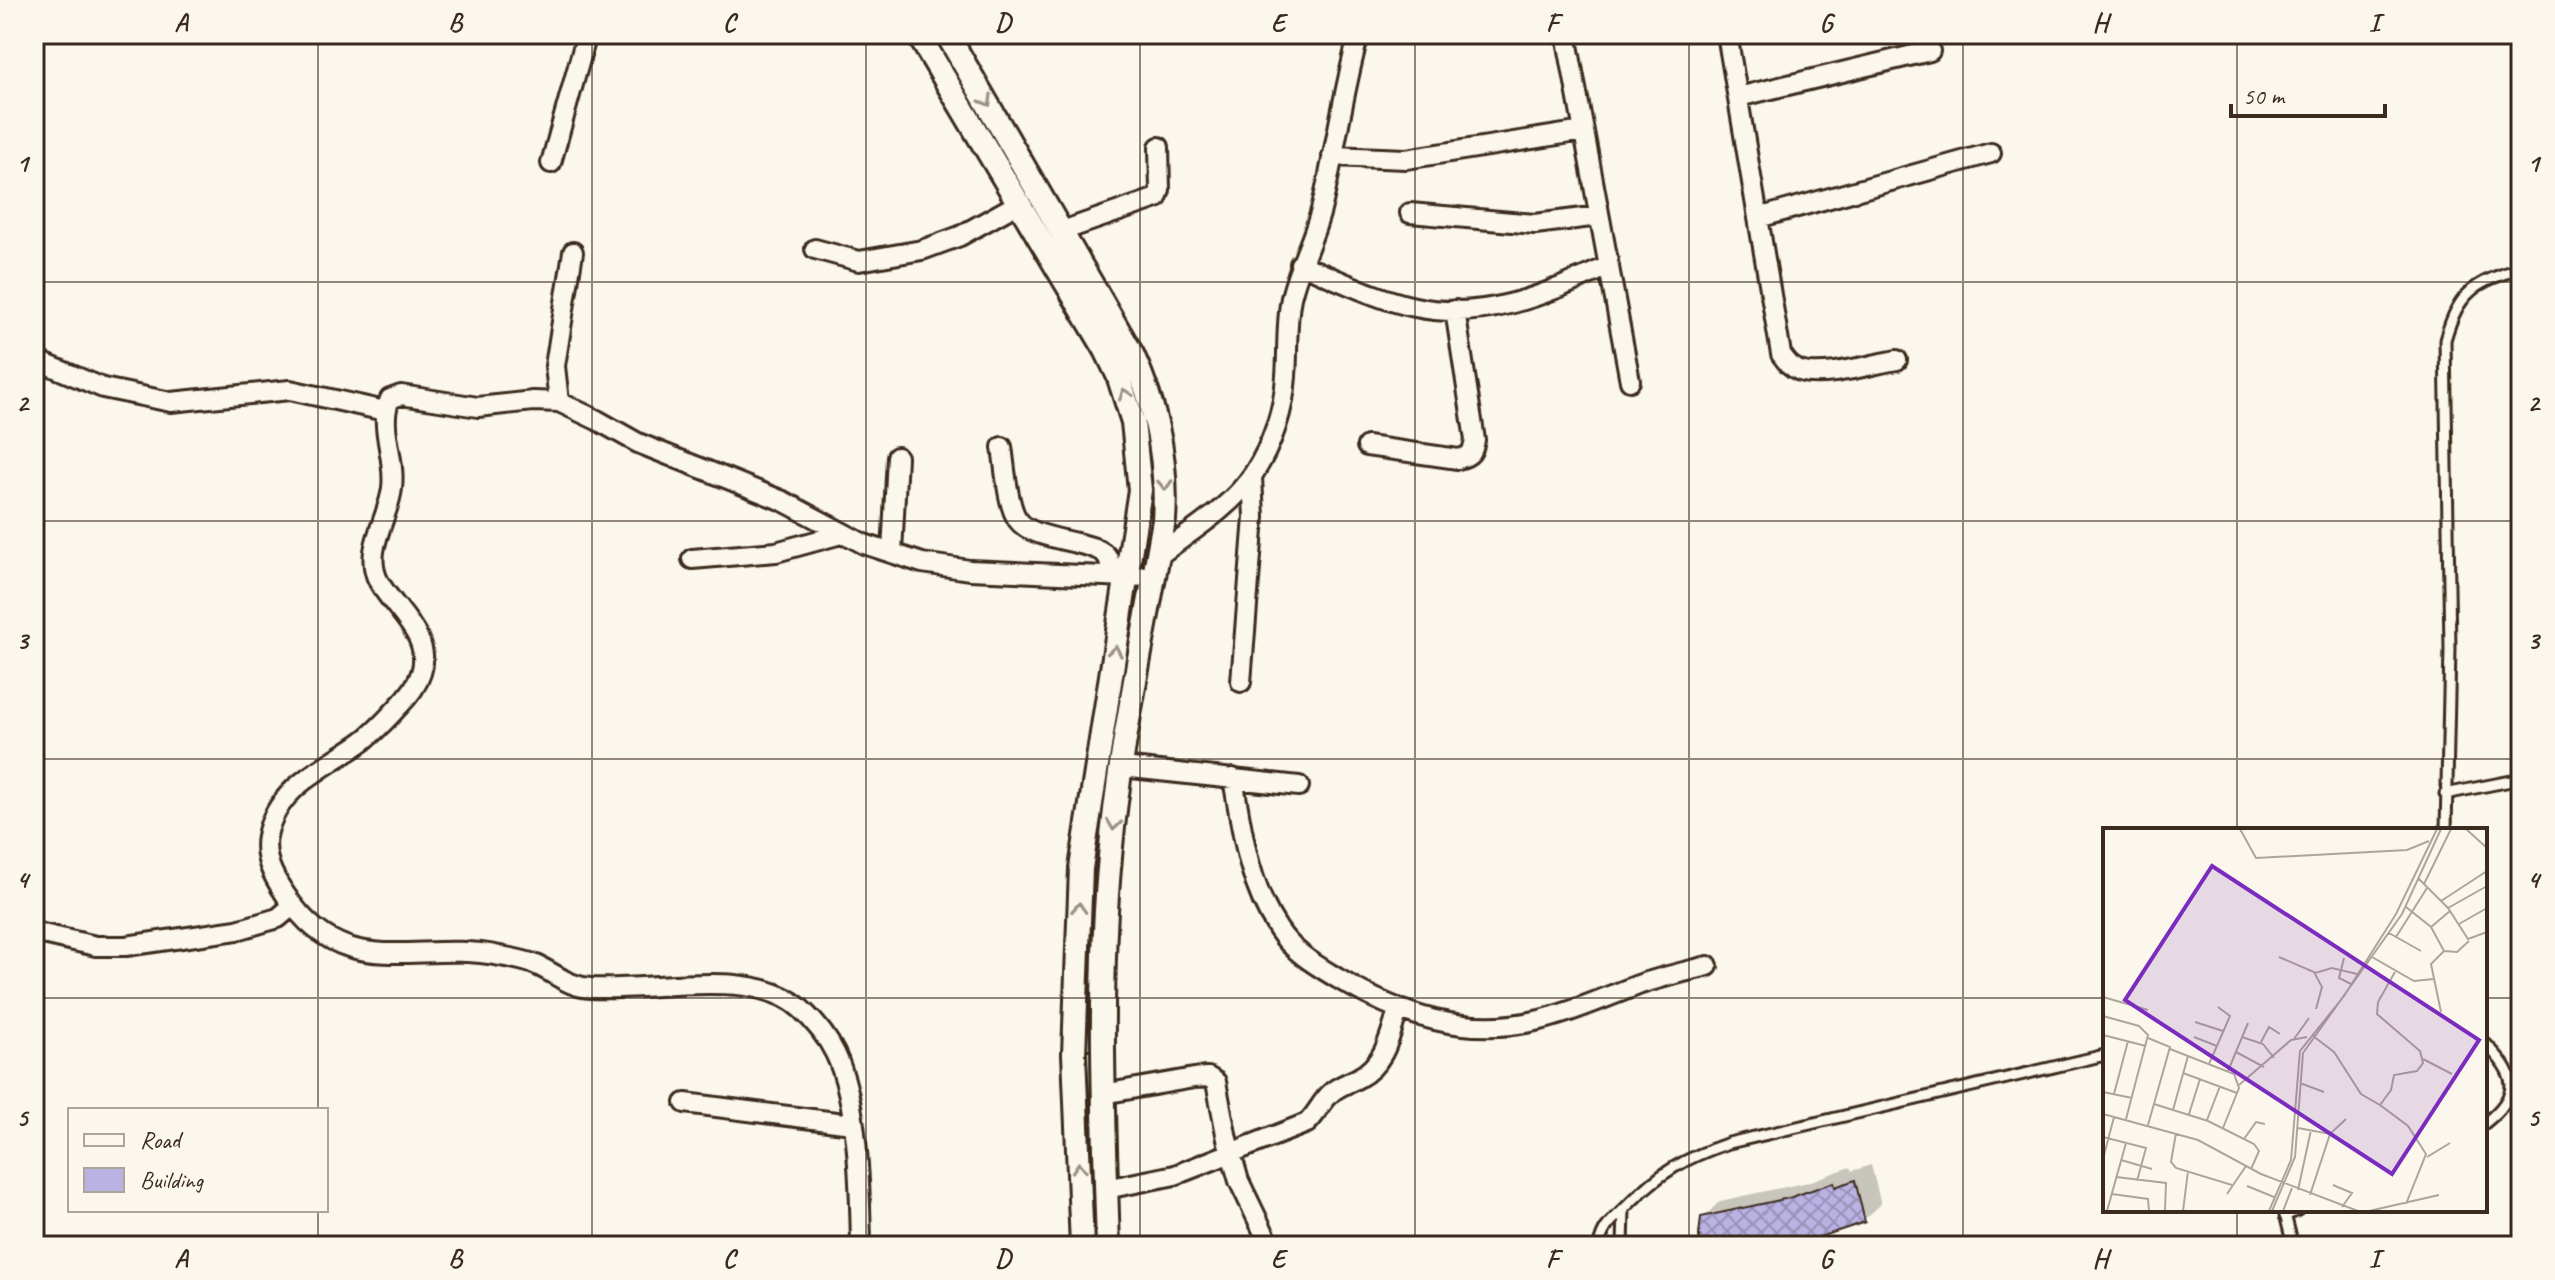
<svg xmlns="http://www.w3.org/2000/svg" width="2555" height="1280" font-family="Caveat,sans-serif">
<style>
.shadow{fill:#0003}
.building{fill:url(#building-cross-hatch);stroke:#3b2a1e;stroke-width:2}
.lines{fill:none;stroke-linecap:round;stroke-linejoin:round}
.service-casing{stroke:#3b2a1e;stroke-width:15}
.minor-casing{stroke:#3b2a1e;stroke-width:24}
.tertiary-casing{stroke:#3b2a1e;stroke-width:28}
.service{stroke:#fbf7ec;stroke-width:9}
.minor{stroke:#fbf7ec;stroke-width:18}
.tertiary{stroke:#fbf7ec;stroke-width:22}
.oneway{stroke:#9b9085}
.grid{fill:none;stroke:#3b2a1e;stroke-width:2;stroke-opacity:0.55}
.inset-road{fill:none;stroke:#aea59a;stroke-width:2}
.view{fill:#7b2cbf;fill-opacity:0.15;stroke:#7b2cbf;stroke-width:4}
.inset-edge{fill:none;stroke:#3b2a1e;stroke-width:4}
.neatline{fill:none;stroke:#3b2a1e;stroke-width:3}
.grid-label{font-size:26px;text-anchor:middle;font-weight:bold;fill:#3b2a1e}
</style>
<defs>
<pattern id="building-cross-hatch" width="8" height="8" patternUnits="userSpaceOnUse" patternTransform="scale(2)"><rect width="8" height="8" fill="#b9b2e3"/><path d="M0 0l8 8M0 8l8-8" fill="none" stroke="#9891b7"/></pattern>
</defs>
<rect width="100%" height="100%" fill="#fbf7ec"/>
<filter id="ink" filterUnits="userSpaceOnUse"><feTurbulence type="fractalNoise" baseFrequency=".0125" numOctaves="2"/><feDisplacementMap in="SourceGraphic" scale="16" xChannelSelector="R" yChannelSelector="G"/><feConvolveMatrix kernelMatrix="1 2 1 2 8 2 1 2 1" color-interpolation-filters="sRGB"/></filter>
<g filter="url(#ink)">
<path class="shadow" d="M1871 1165 1881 1204 1864 1220 1785 1246H1704L1703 1218 1720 1201 1808 1182 1850 1167 1852 1171Z"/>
<path class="building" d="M1855 1180 1865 1222 1793 1246H1700L1699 1235 1701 1217 1789 1198 1834 1182 1835 1187Z"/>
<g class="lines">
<g class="service-casing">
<path id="service" d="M2445 794 2521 779
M2446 830 2450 649 2445 340C2459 291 2474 283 2521 268
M2485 1043C2516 1074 2523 1093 2485 1123
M2284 1210 2293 1246
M2285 1216 2298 1210
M1599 1246C1603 1225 1614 1220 1627 1206 1660 1172 1685 1158 1729 1143L2105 1055
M1623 1246 1624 1209"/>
</g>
<g class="minor-casing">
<path id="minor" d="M1566 34 1630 381
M1727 34 1781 354C1787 362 1790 367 1800 371 1823 379 1872 364 1897 360
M1738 97 1930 51
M1332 156 1406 159 1583 131
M551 163 587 34
M1410 213 1535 224 1599 216
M1758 218 1991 153
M1062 231 1157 198 1160 190 1159 147
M815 249 859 261 922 250 960 236 1019 203
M1300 264C1337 279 1376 299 1415 307 1486 322 1545 294 1609 266
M34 359 103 388 171 402 290 390 385 411
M559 402 555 366 573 252
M1367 446 1458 459C1471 456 1473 452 1475 440L1455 310
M1002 447C1005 465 1007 506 1018 520 1034 543 1099 539 1108 558 1111 563 1110 571 1110 576
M892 553 897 457
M1158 556C1190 532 1232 507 1254 473 1272 445 1284 410 1286 376 1288 350 1286 323 1291 298 1298 266 1315 237 1322 206 1336 149 1343 91 1359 34
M692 559 776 552 841 534
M1241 682 1254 517 1252 477
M1122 767 1299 786
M1233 778C1242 830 1248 884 1278 929 1293 952 1314 964 1337 978 1401 1016 1466 1038 1540 1020 1574 1012 1606 997 1638 985 1661 977 1684 972 1708 966
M34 932 96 946H126L237 930 278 918 291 907 289 900
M1103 1094 1194 1078 1208 1077 1216 1082 1227 1139 1239 1181 1266 1237
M685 1103 852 1124
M1106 1189 1175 1175 1307 1123C1317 1114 1321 1102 1331 1093 1338 1086 1349 1083 1358 1078 1385 1064 1390 1036 1398 1010
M861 1246C860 1192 859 1102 835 1053 827 1037 814 1021 801 1009 754 966 652 992 591 988 568 987 554 972 534 964 523 960 511 958 500 956 414 939 344 985 285 894 273 876 263 858 267 836 277 786 326 768 363 741 376 731 387 719 398 707 407 698 417 686 421 673 433 636 394 610 379 582 362 551 389 518 392 488 396 457 378 426 390 399L401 395 478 407 533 401 559 402 597 420 638 443 783 501 864 544 922 563 970 570 1127 577 1155 576"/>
</g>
<g class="tertiary-casing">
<path id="tertiary" d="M918 34 1106 350 1118 375 1133 422 1140 490 1081 868 1074 1054 1082 1246
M947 34 1132 354C1157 408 1168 461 1164 520 1145 632 1120 744 1110 857 1098 986 1104 1116 1108 1246"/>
</g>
<use href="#service" class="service"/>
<use href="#minor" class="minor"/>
<use href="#tertiary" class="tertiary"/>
</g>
<defs><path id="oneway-chevron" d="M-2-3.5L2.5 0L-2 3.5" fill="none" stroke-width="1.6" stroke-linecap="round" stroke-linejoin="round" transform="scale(2)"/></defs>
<g class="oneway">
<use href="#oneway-chevron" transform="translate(987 101) rotate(60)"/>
<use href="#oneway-chevron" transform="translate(1125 394) rotate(-109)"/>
<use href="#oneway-chevron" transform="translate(1165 485) rotate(88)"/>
<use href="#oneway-chevron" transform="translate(1115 651) rotate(-80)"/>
<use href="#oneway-chevron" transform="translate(1114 825) rotate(98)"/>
<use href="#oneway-chevron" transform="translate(1079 908) rotate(-87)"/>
<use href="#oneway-chevron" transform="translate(1079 1168) rotate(-93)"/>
</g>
</g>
<path class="grid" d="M318 34V1110M592 34V1246M866 34V1246M1140 34V1246M1415 34V1246M1689 34V1246M1963 34V1246M2237 34V830M34 282H2521M34 521H2521M34 759H2521M34 998H2105M2485 998H2521M318 1210V1246M2237 1210V1246"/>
<g transform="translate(2103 828)">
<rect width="384" height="384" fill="#fbf7ec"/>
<path class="inset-road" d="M137 1 153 30 304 22 326 13M363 1 384 20M315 50 345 80 365 111 384 104M321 56 348 1M338 73 384 43M303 79 328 99 341 123 354 124 366 113M345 80 384 58M356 96 384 80M328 99 347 83M286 105 318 123M293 109 324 60M176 129 211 144 219 159 213 181M269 129 311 153 331 151M241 130 236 150 248 156M212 145 229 140 254 146M0 169 45 182M338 184 328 136 341 123M0 188 36 198 45 207 23 291M92 194 120 203M0 207 43 218M210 208 231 224 258 266 277 277 288 262 291 247 314 243 320 235 317 223 274 186 275 174 292 144M91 209 114 218M139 209 160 216 171 230M191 211 206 190M158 214 166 199 177 206M67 221 131 246 136 260 120 300M133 224 161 239M320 231 349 246M106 236 127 188 115 179M125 243 145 195M80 245 134 265M197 255 221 264M136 257 188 212 204 209M0 264 29 270M11 266 25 213M51 276 105 293 151 316 156 323 148 341M277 277 305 298 323 326 303 376M70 282 85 228M0 286 95 312 158 346 255 383M86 286 97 251M104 292 117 258M45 297 67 219 45 210M195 300 227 306 243 291M73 305 68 334 73 340 129 357M0 309 43 320 34 353M141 311 153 294 162 296M324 329 347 315M0 331 11 289M18 332 49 341M13 349 63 355 62 383M230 357 249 365 239 379M144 358 171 369M195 362 208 302M9 366 45 371 46 383M124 366 143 338M207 367 227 306M4 383 23 315M80 383 85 343M166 383 188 332 197 223 241 168 293 86 334 1M169 383 192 329 200 225 299 86 338 1M180 383 189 360M266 383 336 367"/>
<path class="view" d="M109 38 376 212 289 346 22 172Z"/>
<rect width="384" height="384" class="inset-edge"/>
</g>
<rect width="2555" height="1280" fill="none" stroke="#fbf7ec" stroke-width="88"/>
<rect x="68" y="1108" width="260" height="104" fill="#fbf7ec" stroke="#aea59a" stroke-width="2"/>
<rect x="84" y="1134" width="40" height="12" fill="#fbf7ec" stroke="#aea59a" stroke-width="2"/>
<text x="140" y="1148" font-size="24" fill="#3b2a1e">Road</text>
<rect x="84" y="1168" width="40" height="24" fill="#b9b2e3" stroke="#aea59a" stroke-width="2"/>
<text x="140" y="1188" font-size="24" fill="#3b2a1e">Building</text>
<path d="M2231 104v12h154v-12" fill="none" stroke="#3b2a1e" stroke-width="4"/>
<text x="2243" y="104" font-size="24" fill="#3b2a1e" stroke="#fbf7ec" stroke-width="6" paint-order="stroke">50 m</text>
<rect x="44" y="44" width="2467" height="1192" class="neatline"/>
<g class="grid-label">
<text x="181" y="31">A</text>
<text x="455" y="31">B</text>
<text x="729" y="31">C</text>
<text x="1003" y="31">D</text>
<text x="1278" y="31">E</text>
<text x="1552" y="31">F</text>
<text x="1826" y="31">G</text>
<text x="2100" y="31">H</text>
<text x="2374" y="31">I</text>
<text x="22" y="172">1</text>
<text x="2533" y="172">1</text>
<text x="22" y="411">2</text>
<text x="2533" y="411">2</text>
<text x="22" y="649">3</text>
<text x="2533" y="649">3</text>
<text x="22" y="888">4</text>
<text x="2533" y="888">4</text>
<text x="22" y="1126">5</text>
<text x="2533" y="1126">5</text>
<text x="181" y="1267">A</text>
<text x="455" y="1267">B</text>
<text x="729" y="1267">C</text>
<text x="1003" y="1267">D</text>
<text x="1278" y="1267">E</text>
<text x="1552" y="1267">F</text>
<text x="1826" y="1267">G</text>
<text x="2100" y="1267">H</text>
<text x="2374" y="1267">I</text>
</g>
</svg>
